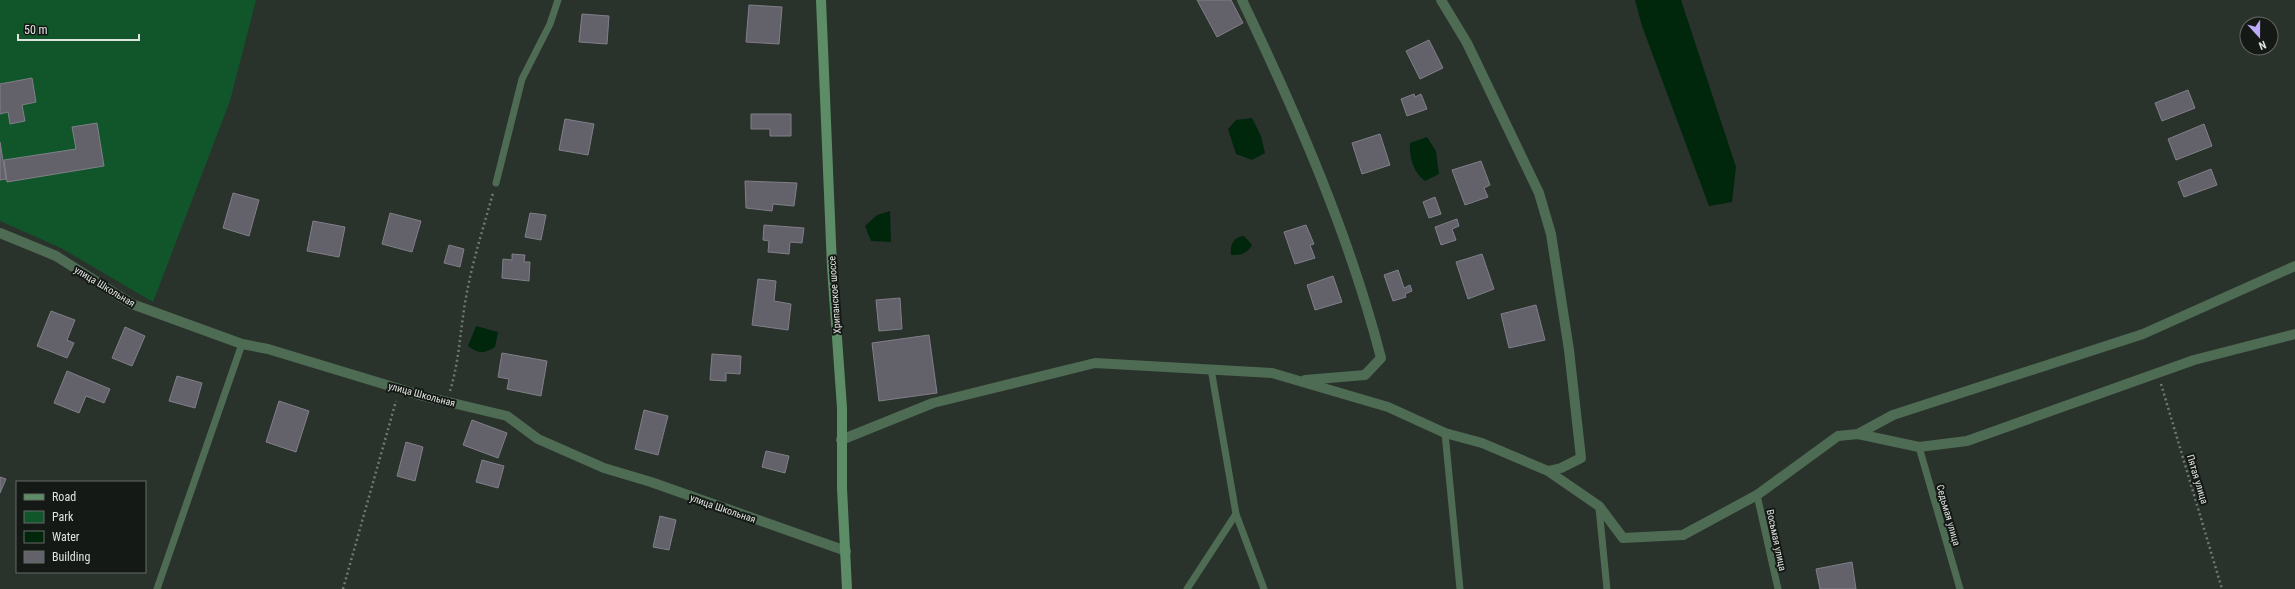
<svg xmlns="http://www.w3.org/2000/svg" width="2295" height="589" font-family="'Roboto Condensed',sans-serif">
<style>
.green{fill:#10562a}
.water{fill:#00270c}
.building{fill:#63626b;stroke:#817f89}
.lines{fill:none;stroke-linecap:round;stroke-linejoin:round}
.path{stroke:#717873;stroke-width:2.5;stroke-dasharray:2 3;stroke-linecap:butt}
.lane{stroke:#4e6c54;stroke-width:7}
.street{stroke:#4e6c54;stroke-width:10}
.secondary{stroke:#5c8d67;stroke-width:10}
.labels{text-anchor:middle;stroke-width:4;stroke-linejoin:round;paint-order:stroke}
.street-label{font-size:10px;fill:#dfe4e0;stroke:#151916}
</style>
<rect width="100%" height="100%" fill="#2a322c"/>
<path class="green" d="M0 0H256L230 101 153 302 61 248 0 221Z"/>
<path class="water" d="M1635 0H1681L1736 167 1732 202 1709 206 1642 26Z
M1252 118 1261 136 1265 153 1252 160 1236 154 1228 129 1236 120Z
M1427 137 1436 151 1439 174 1425 181C1413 172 1409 157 1410 143Z
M890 211 891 242 871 241 865 226 877 215Z
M1244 236 1252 245C1247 254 1241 255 1231 255 1230 245 1233 237 1244 236Z
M476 326 498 332 495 347C484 354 479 354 468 346Z"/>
<path class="building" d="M1197 0H1231L1243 23 1217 37Z
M749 5 782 7 779 44 746 42Z
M582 14 609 16 607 44 579 42Z
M1429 40 1443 68 1420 79 1406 51Z
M32 78 36 102 22 105 25 121 10 124 8 112 0 114V84Z
M2188 90 2195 108 2162 121 2155 103Z
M1414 94 1415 97 1421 94 1427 109 1407 116 1401 99Z
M751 114H791V136H770V129H751Z
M565 119 594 124 588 155 559 150Z
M97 123 104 166 7 182 4 160 76 149 72 127Z
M2204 124 2212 146 2176 160 2168 139Z
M1380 134 1390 165 1362 174 1352 143Z
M0 142 6 179 0 180Z
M1481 161 1490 185 1484 188 1488 197 1465 205 1452 170Z
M2211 169 2217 185 2184 197 2178 182Z
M745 181 797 183 794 206 773 204 772 211 746 208Z
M233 193 259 200 249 236 223 228Z
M1435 197 1441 214 1429 218 1423 202Z
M390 213 421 221 412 252 382 244Z
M530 213 546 215 541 240 525 237Z
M1457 219 1459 226 1452 229 1456 240 1441 245 1435 227Z
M313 221 345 227 339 257 307 251Z
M764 225 804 228 802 243 790 242 789 254 768 252 769 241 763 240Z
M1306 225 1314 244 1310 245 1315 258 1295 264 1284 232Z
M449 245 464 249 460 267 444 263Z
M512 254 525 255 524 262H530L529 281 502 278 503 259 512 260Z
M1482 254 1494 289 1468 299 1456 262Z
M1398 270 1404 288 1410 285 1412 291 1405 294 1406 297 1393 301 1384 275Z
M1333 276 1342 302 1315 310 1307 285Z
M758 279 776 281 774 301 791 304 788 330 752 325Z
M900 298 902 329 879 331 876 300Z
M1536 305 1545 340 1509 348 1501 314Z
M51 311 75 320 67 340 74 343 67 358 37 346Z
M125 327 145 336 132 366 112 358Z
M929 335 937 393 879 401 872 343Z
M502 353 547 361 541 396 507 389 509 379 498 377Z
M712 354 741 356 740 374 726 373V381L710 380Z
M67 371 110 389 104 403 86 396 79 413 54 403Z
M177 376 202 383 195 408 169 401Z
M279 401 309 411 296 452 266 442Z
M644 410 668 416 658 455 635 449Z
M472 420 507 433 498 458 463 445Z
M406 442 423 447 415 481 397 476Z
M766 451 789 456 785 473 762 467Z
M482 460 504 466 498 488 476 482Z
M0 477 6 479 0 493Z
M660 516 676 520 669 550 653 547Z
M1852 562 1856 589H1820L1816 569Z"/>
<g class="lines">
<path class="path" d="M2161 384 2222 589
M450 391C459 362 460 333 465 303 471 266 483 229 493 193
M343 589 396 401"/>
<path class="lane" d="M496 183 522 79 550 24 558 0
M1211 369 1236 514 1264 589
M1445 433 1460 589
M1919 447 1960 589
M1757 495 1778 589
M1599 508 1607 589
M157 589 242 344
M1187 589 1236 514"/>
<path class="street" d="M1242 0C1297 115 1349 234 1381 358L1365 375 1305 380
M1441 0 1467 43 1539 193 1551 234 1569 350 1581 458 1561 468 1548 471
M0 233 56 256 132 304 242 344 268 349 423 396 507 416 538 439 604 468 651 482 846 551
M1858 434 1893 415 2143 334 2295 266
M841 440 933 403 1095 363 1272 373 1388 407 1445 433 1482 443 1548 471 1599 506 1623 538 1683 535 1757 495 1838 436 1858 434 1919 447 1967 441 2194 360 2295 334"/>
<path class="secondary" d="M821 0 832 267 842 408V488L847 589"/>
</g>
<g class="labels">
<g class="street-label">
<text transform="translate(105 286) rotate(31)" y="4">улица Школьная</text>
<text transform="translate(834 295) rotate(-94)" y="4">Хрипанское шоссе</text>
<text transform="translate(422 394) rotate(15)" y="4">улица Школьная</text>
<text transform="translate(2198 479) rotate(73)" y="4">Пятая улица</text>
<text transform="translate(723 508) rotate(19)" y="4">улица Школьная</text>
<text transform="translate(1949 515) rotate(74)" y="4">Седьмая улица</text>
<text transform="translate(1777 540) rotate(78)" y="4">Восьмая улица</text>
</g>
</g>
<rect x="16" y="481" width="130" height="92" fill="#151916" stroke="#666a67"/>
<rect x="24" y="494" width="20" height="6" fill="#5c8d67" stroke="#666a67"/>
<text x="52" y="501" font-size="12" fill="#dfe4e0">Road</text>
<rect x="24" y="511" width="20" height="12" fill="#10562a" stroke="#666a67"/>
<text x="52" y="521" font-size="12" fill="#dfe4e0">Park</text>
<rect x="24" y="531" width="20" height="12" fill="#00270c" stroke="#666a67"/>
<text x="52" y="541" font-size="12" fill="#dfe4e0">Water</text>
<rect x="24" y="551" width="20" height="12" fill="#63626b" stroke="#666a67"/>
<text x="52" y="561" font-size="12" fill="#dfe4e0">Building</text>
<g transform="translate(2259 36) rotate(159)"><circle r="19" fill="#151916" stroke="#666a67"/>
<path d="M0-3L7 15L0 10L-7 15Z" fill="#bbaaf6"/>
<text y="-6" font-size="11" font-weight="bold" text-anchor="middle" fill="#dfe4e0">N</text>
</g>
<path d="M18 34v6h121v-6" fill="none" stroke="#dfe4e0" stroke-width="2"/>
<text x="24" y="34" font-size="12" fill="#dfe4e0" stroke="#151916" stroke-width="3" paint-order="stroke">50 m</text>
</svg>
